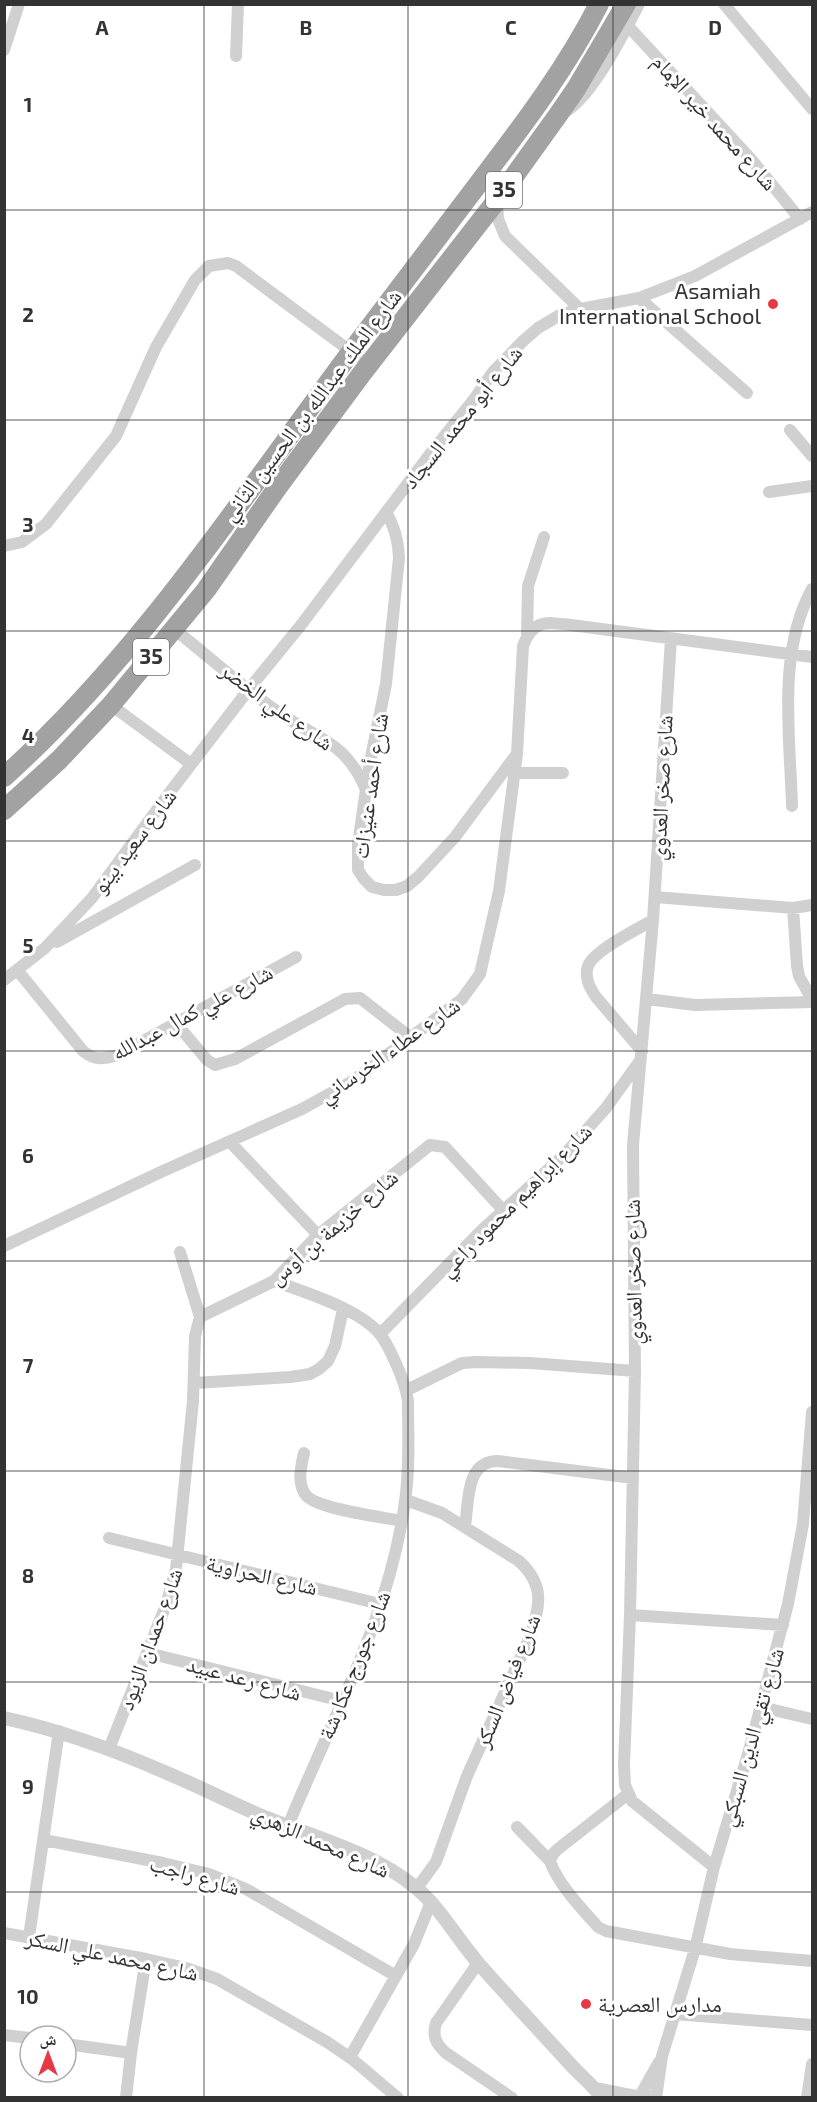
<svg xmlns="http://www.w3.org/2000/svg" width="817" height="2102" font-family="'Exo 2','Noto Naskh Arabic',sans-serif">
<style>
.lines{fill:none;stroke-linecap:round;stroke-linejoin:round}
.minor{stroke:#d0d0d0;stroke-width:12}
.tertiary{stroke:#d0d0d0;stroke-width:14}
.trunk{stroke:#a2a2a2;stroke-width:20}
.grid{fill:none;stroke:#333;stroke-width:1.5;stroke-opacity:0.55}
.poi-dot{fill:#e63946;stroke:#fff;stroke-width:2}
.labels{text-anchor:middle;stroke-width:6;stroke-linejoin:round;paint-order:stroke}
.shield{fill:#fff;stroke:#707070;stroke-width:1.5}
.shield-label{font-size:21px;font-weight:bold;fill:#333}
.street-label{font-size:22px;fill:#333;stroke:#fff}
.poi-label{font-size:22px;fill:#333;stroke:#fff;text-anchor:end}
.grid-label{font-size:20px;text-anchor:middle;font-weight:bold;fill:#333;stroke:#fff;stroke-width:6;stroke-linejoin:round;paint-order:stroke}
</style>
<rect width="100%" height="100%" fill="#fff"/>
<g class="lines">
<path class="minor" d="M724 4 812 109
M628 26 751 159 800 219
M4 50 19 4
M236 56 238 4
M565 112C592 97 624 33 639 4
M497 200 498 219 505 236 580 309
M639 298 747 393
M790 430 812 456
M769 492 812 486
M386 512C395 528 398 540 399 558L386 684 370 762 358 844V870L364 879 372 887 384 890H396L407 886 418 877 455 837 516 755
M4 546 22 542 46 524 116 436 156 347 195 280 209 266 228 263 236 266 369 365
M174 629C208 656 240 685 275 710 315 739 345 739 366 790
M527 635 528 586 544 537
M671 639 653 920 633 1145 635 1371 630 1615 624 1765 625 1785 632 1801 714 1867
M111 705 191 764
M515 773H563
M792 806C790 735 777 653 812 589
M655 897 793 908 812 905
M793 908 797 966 799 976 812 1000
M57 942 195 865
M18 971 83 1051C95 1061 104 1059 118 1055L296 957
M4 980 45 948 92 898 170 792 249 689 301 625 430 454 475 398 493 372 523 341 538 328 560 315 580 309 639 298 695 276 812 212
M647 999 695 1005 812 1002
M176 1023 207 1060 215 1065 235 1059 336 1004 345 999 360 998 410 1037
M642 1051 596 997C590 988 584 978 588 966 594 950 638 929 653 920
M230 1142 318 1235
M4 1246 163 1171 302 1109 351 1082 462 999 480 974 499 891 517 754 523 646C533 619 546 622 571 625L812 657
M180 1252 200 1317
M274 1281C304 1292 357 1308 379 1333 387 1342 392 1355 397 1366 402 1377 406 1388 408 1401 408 1434 410 1469 405 1501 390 1617 331 1720 288 1826
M380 1334 481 1231 564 1155 606 1108 639 1062
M194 1383 291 1377 310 1374 319 1369 328 1361 335 1346 343 1309
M407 1390 462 1363 476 1362 530 1363 635 1371
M304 1453C301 1467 297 1481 305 1494 314 1509 383 1517 402 1521
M406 1500 442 1513 519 1561C546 1586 540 1607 529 1639L467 1776 436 1862 417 1888
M465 1526C469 1502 465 1461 498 1461L633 1478
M109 1538 380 1604
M630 1615 783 1625
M148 1653 342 1701
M761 1707 812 1719
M109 1749 166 1605 176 1569 193 1401 195 1336 200 1317 274 1281 318 1235 430 1145 445 1147 503 1210
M517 1827 550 1861C557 1883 583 1910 598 1927L606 1931 730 1954 812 1961
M44 1840 163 1863 209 1874 246 1889 396 1976
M550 1861 553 1854 558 1849 628 1794
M4 1933 146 1959 186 1968 217 1979 327 2042 352 2059 398 2098
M29 1937 59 1731
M478 1963 436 2023C432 2036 436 2044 446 2053L512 2098
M675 2014 812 2025
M4 2035 30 2038
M66 2044 131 2053
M350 2057 414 1944 431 1902
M640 2096 659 2062
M126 2098 131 2053 146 1959
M656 2098 662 2056 695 1949 714 1867 748 1754 788 1604 803 1524 812 1412
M807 2098 812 2064"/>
<path class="tertiary" d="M4 1718C65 1731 120 1752 176 1777 207 1790 237 1806 267 1818 317 1838 374 1853 415 1887 441 1908 457 1939 479 1964 509 1998 540 2031 571 2065 581 2076 593 2085 602 2098
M596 2089 637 2097
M635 2098 646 2096 651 2098"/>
<path class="trunk" d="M4 777C144 651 245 493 357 344 399 289 440 234 482 179 524 124 567 67 599 4
M4 810 59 760 111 705 206 590 277 488 363 372 497 200 558 115 576 89 626 4"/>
</g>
<path class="grid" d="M204 4V2098M408 4V2098M613 4V2098M4 210H812M4 420H812M4 631H812M4 841H812M4 1051H812M4 1261H812M4 1471H812M4 1682H812M4 1892H812"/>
<g class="poi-dot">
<circle cx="773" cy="304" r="6"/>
<circle cx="586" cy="2004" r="6"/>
</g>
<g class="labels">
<g class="shield">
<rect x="486" y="172" width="36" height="36" rx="4.5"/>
<rect x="133" y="639" width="36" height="36" rx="4.5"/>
</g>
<g class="shield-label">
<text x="504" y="197">35</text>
<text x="151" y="664">35</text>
</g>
<g class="street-label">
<text transform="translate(715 122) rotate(48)" y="8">شارع محمد خير الإمام</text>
<text transform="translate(311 405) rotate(-53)" y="8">شارع الملك عبدالله بن الحسين الثاني</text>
<text transform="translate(462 417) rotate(-51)" y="8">شارع أبو محمد السجاد</text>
<text transform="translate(277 706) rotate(36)" y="8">شارع علي الخضر</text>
<text transform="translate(370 786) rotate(-82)" y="8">شارع أحمد عنيزات</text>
<text transform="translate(661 788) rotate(-87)" y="8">شارع صخر العدوي</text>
<text transform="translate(134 841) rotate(-53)" y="8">شارع سعيد بينو</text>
<text transform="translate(192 1012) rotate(-28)" y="8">شارع علي كمال عبدالله</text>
<text transform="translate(389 1050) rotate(-35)" y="8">شارع عطاء الخرساني</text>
<text transform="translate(515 1200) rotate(-45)" y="8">شارع إبراهيم محمود راعي</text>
<text transform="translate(333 1227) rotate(-41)" y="8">شارع خزيمة بن أوس</text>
<text transform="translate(633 1272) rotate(-91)" y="8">شارع صخر العدوي</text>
<text transform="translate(262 1575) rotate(13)" y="8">شارع الحراوية</text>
<text transform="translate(150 1639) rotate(-70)" y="8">شارع حمدان الزيود</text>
<text transform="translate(354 1665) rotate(-68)" y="8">شارع جورج عكارشة</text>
<text transform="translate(244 1678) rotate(15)" y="8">شارع رعد عبيد</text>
<text transform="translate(507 1681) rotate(-68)" y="8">شارع فياض السكر</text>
<text transform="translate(751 1737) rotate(-74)" y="8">شارع تقي الدين السبكي</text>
<text transform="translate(321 1841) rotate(24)" y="8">شارع محمد الزهري</text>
<text transform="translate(195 1875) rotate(16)" y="8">شارع راجب</text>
<text transform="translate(112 1955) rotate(12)" y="8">شارع محمد علي السكر</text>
</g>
<g class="poi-label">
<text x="761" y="299">Asamiah<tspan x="761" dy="25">International School</tspan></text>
<text x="598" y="2012" text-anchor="start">مدارس العصرية</text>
</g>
</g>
<g class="grid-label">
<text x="102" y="35">A</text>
<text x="306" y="35">B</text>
<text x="511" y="35">C</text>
<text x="715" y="35">D</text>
<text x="28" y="112">1</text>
<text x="28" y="322">2</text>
<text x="28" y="532">3</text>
<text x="28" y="743">4</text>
<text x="28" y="953">5</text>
<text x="28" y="1163">6</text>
<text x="28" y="1373">7</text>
<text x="28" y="1583">8</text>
<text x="28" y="1794">9</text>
<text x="28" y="2004">10</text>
</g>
<rect width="817" height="2102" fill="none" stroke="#333333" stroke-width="12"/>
<g transform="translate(48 2054)"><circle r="28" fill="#ffffff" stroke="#adadad" stroke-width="1.5"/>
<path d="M0-4.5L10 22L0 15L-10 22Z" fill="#e63946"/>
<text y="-9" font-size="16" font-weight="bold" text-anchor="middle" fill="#333333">ش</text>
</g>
</svg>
